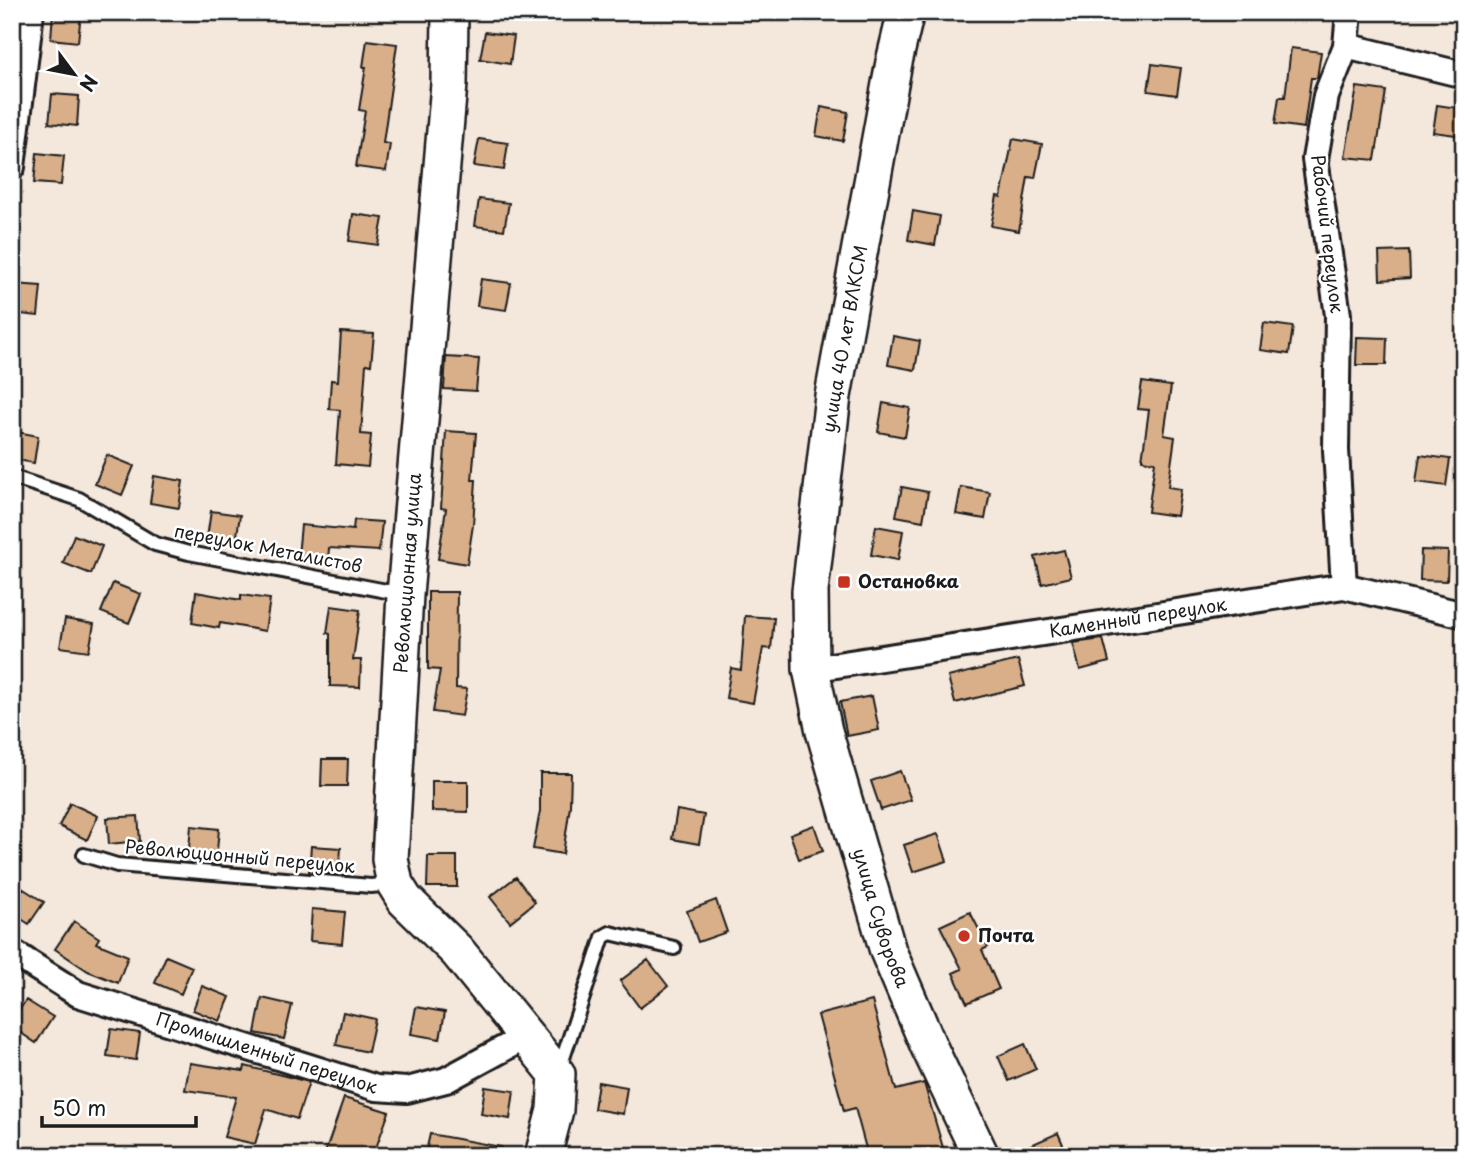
<svg xmlns="http://www.w3.org/2000/svg" width="1476" height="1168" font-family="'Playpen Sans',sans-serif">
<style>
.building{fill:#d9af8a;stroke:#1c1c1c;stroke-width:2}
.lines{fill:none;stroke-linecap:round;stroke-linejoin:round}
.lane-casing{stroke:#1c1c1c;stroke-width:18}
.street-casing{stroke:#1c1c1c;stroke-width:30}
.secondary-casing{stroke:#1c1c1c;stroke-width:40}
.lane{stroke:#fff;stroke-width:12}
.street{stroke:#fff;stroke-width:24}
.secondary{stroke:#fff;stroke-width:35}
.poi-dot{fill:#c8321e;stroke:#fff;stroke-width:2.5}
.labels{text-anchor:middle;stroke-width:5;stroke-linejoin:round;paint-order:stroke}
.street-label{font-size:18px;fill:#1c1c1c;stroke:#fff}
.poi-label{font-size:18px;font-weight:bold;fill:#1c1c1c;stroke:#fff;text-anchor:start}
</style>
<rect width="100%" height="100%" fill="#f4e7dc"/>
<filter id="ink" filterUnits="userSpaceOnUse"><feTurbulence type="fractalNoise" baseFrequency=".0143" numOctaves="2"/><feDisplacementMap in="SourceGraphic" scale="14" xChannelSelector="R" yChannelSelector="G"/><feConvolveMatrix kernelMatrix="1 2 1 2 8 2 1 2 1" color-interpolation-filters="sRGB"/></filter>
<g filter="url(#ink)">
<path class="building" d="M53 12H81L78 42 51 39Z
M485 32 514 36 510 64 480 59Z
M367 40 397 44 383 143 390 144 386 171 356 167 365 111 359 110 366 67H363Z
M1291 48 1321 52 1317 78H1311L1304 128 1275 124 1279 97H1285Z
M1152 64 1181 68 1177 95 1148 91Z
M1357 87 1386 91 1375 160 1345 157Z
M52 94 79 96 77 126 49 123Z
M1437 105 1464 109V136L1433 132Z
M821 107 848 112 843 141 816 136Z
M479 139 508 143 504 170 474 166Z
M1013 139 1042 144 1035 178 1028 177 1019 231 991 226 997 196 1001 197Z
M37 153 64 156 61 185 34 183Z
M479 199 509 203 504 230 475 226Z
M913 211 940 216 935 245 908 240Z
M353 214 383 218 378 245 349 241Z
M1409 251 1410 278 1380 280 1379 252Z
M481 279 511 283 506 310 477 306Z
M14 284 41 286 38 316 12 313Z
M1264 323 1293 327 1289 354 1260 350Z
M341 332 374 334 371 365 366 364 361 434 371 435 368 467 336 464 340 410 329 409 331 380 338 381Z
M893 336 920 341 915 370 888 365Z
M1357 337 1387 338 1386 365H1356Z
M446 357 479 359 476 391 444 389Z
M1142 382 1171 386 1164 435 1175 437 1168 487 1181 489 1177 516 1148 512 1155 462 1142 460 1149 410 1138 409Z
M883 403 910 408 905 437 878 432Z
M12 431 38 436 34 463 12 459Z
M446 431 476 433 472 480H476L473 525 467 564 438 559 446 509 441 508Z
M107 455 134 466 122 495 95 484Z
M1420 455 1450 459 1446 486 1416 482Z
M154 476 183 481 179 508 150 503Z
M902 487 928 492 923 521 896 516Z
M961 487 990 492 985 519 956 514Z
M211 511 240 515 236 542 207 538Z
M354 520 382 522 379 551 329 548 328 559 298 556 301 525 353 530Z
M876 526 903 531 898 560 871 555Z
M74 535 102 546 91 574 63 563Z
M1064 550 1071 577 1042 584 1035 557Z
M1421 550 1448 551 1447 581 1420 580Z
M113 583 141 594 129 623 101 612Z
M196 592 241 600V595L270 599 265 631 220 623 219 628 192 623Z
M428 592H457L456 688 467 689 462 716 433 712 440 670 428 669Z
M331 606 360 610 353 660H361L360 687 330 686V634L327 633Z
M745 616 774 618 771 649 763 648 753 703 726 698 731 668 741 670Z
M65 619 94 624 89 651 60 647Z
M1103 639 1109 662 1080 670 1073 643Z
M1018 660 1025 686 955 703 948 677Z
M872 696 879 730 847 736 840 702Z
M322 759H348L347 786H321Z
M900 771 911 800 881 810 871 781Z
M540 773H571L570 806 563 854 533 849 540 811Z
M432 781H468V812L432 811Z
M70 803 98 816 87 840 59 826Z
M677 810 704 815 699 844 672 839Z
M138 816 140 841 109 844 107 818Z
M814 825 823 851 799 859 790 834Z
M191 826 219 829 216 861 188 859Z
M938 834 947 861 913 872 904 845Z
M311 846 341 848 339 875 309 872Z
M428 856H457V887H427Z
M516 877 535 902 510 922 490 897Z
M22 888 44 902 29 924 12 913V903Z
M716 900 727 932 698 942 687 911Z
M312 909 345 912 342 944 310 941Z
M970 912 988 947 982 950 999 989 967 1003 953 973 962 969 940 926Z
M74 921 99 938 96 943 128 956 118 983 88 971 55 949Z
M166 956 192 967 181 994 155 983Z
M648 960 668 986 640 1008 620 981Z
M202 986 230 997 220 1021 193 1010Z
M262 998 292 1005 284 1039 255 1033Z
M26 1000 53 1017 36 1043 12 1027V1021Z
M872 1001 896 1090 924 1083 944 1151 926 1156H868L855 1108 844 1111 818 1015Z
M416 1007 445 1012 440 1039 411 1034Z
M343 1012 375 1019 368 1052 336 1045Z
M111 1029 140 1033 136 1060 107 1056Z
M1025 1044 1036 1069 1009 1081 998 1056Z
M190 1063 244 1071 245 1066 309 1082 297 1119 266 1109 255 1144 224 1137 236 1097 185 1090Z
M598 1082 627 1087 623 1114 594 1109Z
M485 1087 514 1091 510 1119 481 1114Z
M344 1098 389 1112 373 1156H324Z
M1058 1133 1068 1156H1006Z
M430 1134 501 1147 500 1156H425Z"/>
<g class="lines">
<g class="lane-casing">
<path id="lane" d="M12 477 79 499 155 544 189 553 402 594
M84 855 117 865 371 886 391 884
M559 1070 603 937 610 933 674 948"/>
</g>
<g class="street-casing">
<g id="street">
<path d="M1346 46 1464 75"/>
<path d="M12 167 31 12"/>
<path d="M1344 586 1336 450 1338 315 1315 159 1326 96 1346 46 1349 12"/>
<path id="s1" d="M811 669 1344 586 1464 615"/>
<path id="s2" d="M12 952 78 994 376 1088 407 1090 446 1080 525 1037"/>
</g>
</g>
<g class="secondary-casing">
<g id="secondary">
<path d="M450 12 449 84 405 595 390 859 395 884 405 900 457 951 557 1074 555 1110 543 1156"/>
<path id="s3" d="M906 12 894 62 833 396 810 591 811 669 824 731 888 951 929 1047 981 1156"/>
</g>
</g>
<use href="#lane" class="lane"/>
<use href="#street" class="street"/>
<use href="#secondary" class="secondary"/>
</g>
</g>
<g class="poi-dot">
<rect x="837" y="575" width="14" height="14" rx="3.5"/>
<circle cx="964" cy="936" r="7"/>
</g>
<g class="labels">
<g class="street-label">
<text transform="translate(1327 234) rotate(83)" y="6">Рабочий переулок</text>
<text transform="translate(845 339) rotate(-80)" y="6">улица 40 лет ВЛКСМ</text>
<text transform="translate(268 549) rotate(11)" y="6">переулок Металистов</text>
<text transform="translate(408 573) rotate(-86)" y="6">Революционная улица</text>
<text dy="6" stroke="none"><textPath href="#s1" startOffset="331">Каменный переулок</textPath></text>
<text transform="translate(240 857) rotate(5)" y="6">Революционный переулок</text>
<text dy="6" stroke="none"><textPath href="#s3" startOffset="924">улица Суворова</textPath></text>
<text dy="6" stroke="none"><textPath href="#s2" startOffset="276">Промышленный переулок</textPath></text>
</g>
<g class="poi-label">
<text x="858" y="588">Остановка</text>
<text x="978" y="942">Почта</text>
</g>
</g>
<rect width="1476" height="1168" fill="none" stroke="#fff" stroke-width="42"/>
<rect x="21" y="21" width="1434" height="1126" fill="none" stroke="#1c1c1c" stroke-width="2.5" filter="url(#ink)"/>
<g transform="translate(74 74) rotate(122)" stroke="#ffffff" stroke-width="5" paint-order="stroke">
<path d="M0-5L12 26L0 18L-12 26Z" fill="#1c1c1c"/>
<text y="-10" font-size="19" font-weight="bold" text-anchor="middle" fill="#1c1c1c">N</text>
</g>
<path d="M42 1116v10h154v-10" fill="none" stroke="#1c1c1c" stroke-width="3.5"/>
<text x="52" y="1116" font-size="21" fill="#1c1c1c" stroke="#ffffff" stroke-width="5" paint-order="stroke">50 m</text>
</svg>
